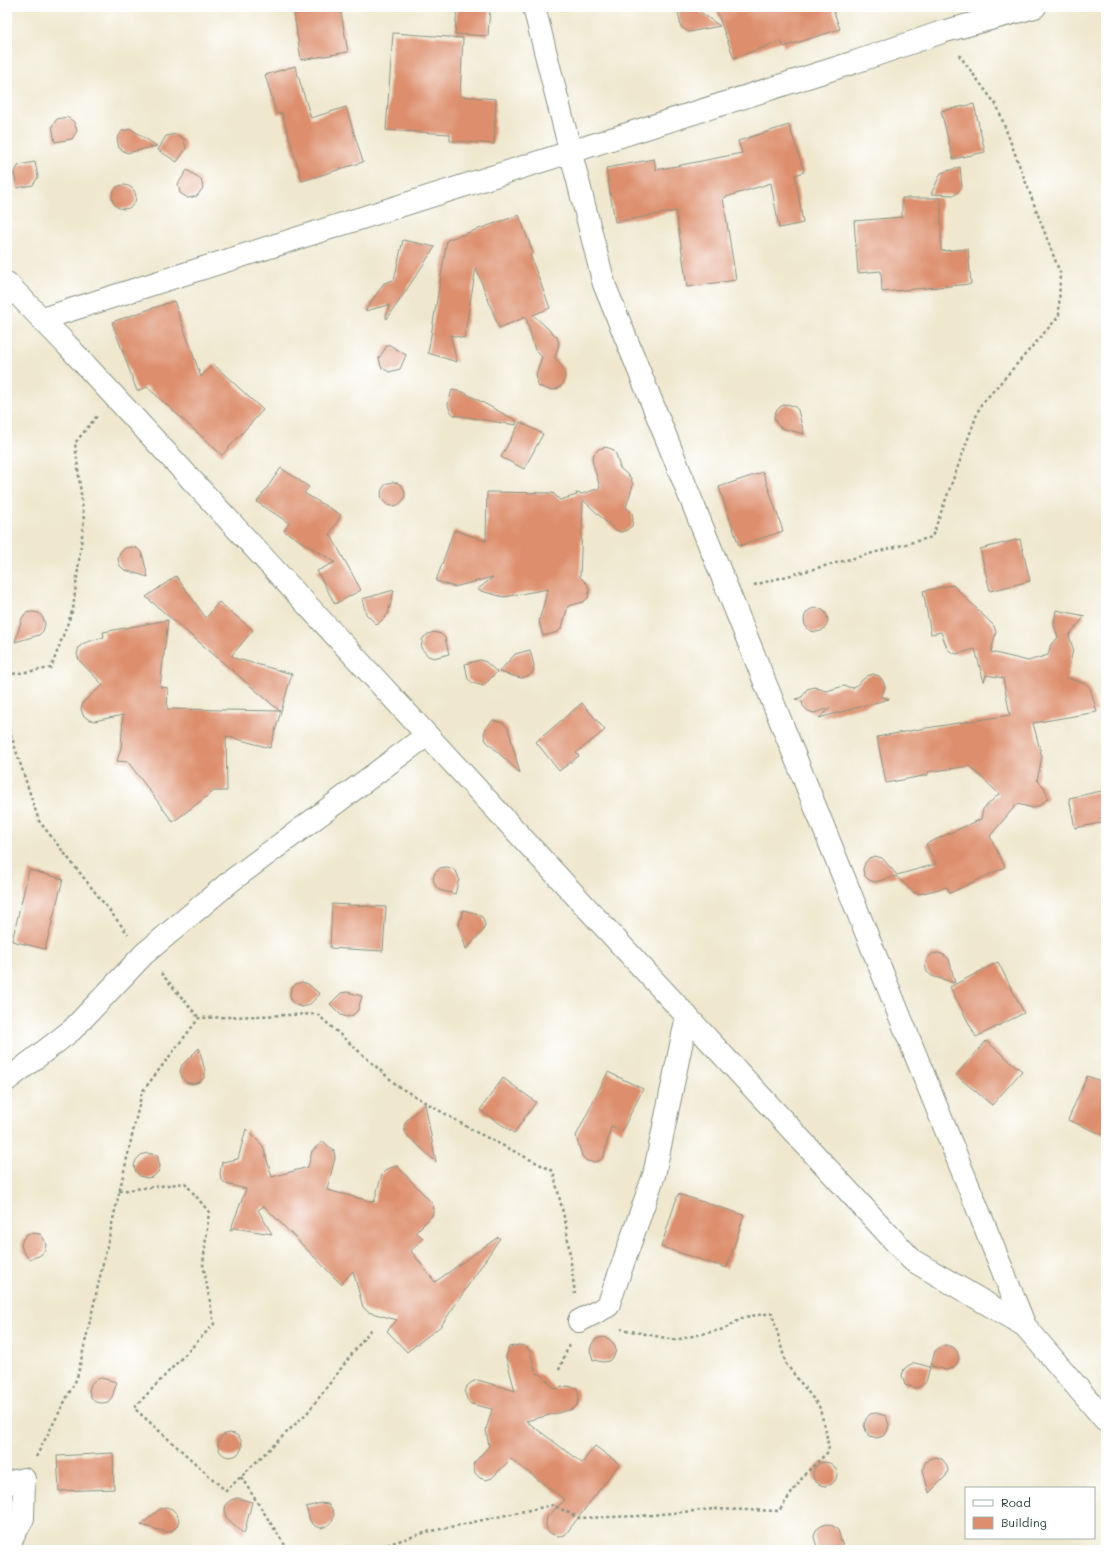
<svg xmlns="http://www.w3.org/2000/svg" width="1113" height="1557" font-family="Mali,sans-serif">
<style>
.building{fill:#dd8e6c}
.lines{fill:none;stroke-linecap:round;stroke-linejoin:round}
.minor-casing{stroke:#879282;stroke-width:24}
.tertiary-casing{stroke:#879282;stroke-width:24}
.path{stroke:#879282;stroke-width:2.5;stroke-dasharray:3 3;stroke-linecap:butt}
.minor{stroke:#fff;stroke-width:22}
.tertiary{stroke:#fff;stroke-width:22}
</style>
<rect width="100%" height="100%" fill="#fff"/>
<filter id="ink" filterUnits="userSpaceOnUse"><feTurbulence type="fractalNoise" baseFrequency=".025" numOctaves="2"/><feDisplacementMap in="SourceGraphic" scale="8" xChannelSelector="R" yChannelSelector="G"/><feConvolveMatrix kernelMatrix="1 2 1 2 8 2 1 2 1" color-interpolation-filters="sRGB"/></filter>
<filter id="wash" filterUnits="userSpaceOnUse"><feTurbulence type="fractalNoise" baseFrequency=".012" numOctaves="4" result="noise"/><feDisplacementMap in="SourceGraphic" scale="16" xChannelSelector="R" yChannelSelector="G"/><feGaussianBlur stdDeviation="0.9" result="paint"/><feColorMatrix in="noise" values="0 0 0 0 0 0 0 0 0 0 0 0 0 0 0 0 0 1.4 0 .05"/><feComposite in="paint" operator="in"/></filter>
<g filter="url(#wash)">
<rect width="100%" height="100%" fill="#efe8cf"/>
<g id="blocks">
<path class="building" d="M293 7H340L348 52 301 60Z
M457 7H490L488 36 455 34Z
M677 7H693L720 26 689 32 681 27Z
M715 7H832L840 29 784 47 781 41 734 58Z
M393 33 463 38 460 96 496 99 494 144 450 141V134L386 130Z
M295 66 311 118 346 107 363 162 302 181 282 113 277 114 265 75Z
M974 104 985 152 953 159 941 111Z
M67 117 74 122 77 131 72 139 55 142 52 126 57 119Z
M789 125 804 172 795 175 803 223 779 228 771 183 723 198 736 280 687 287 676 211 615 222 606 168 654 159 656 170 742 153 738 141Z
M131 129 157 146 127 153 119 148 117 139 122 131Z
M176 134 184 139 186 149 177 162 158 150 166 136Z
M35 162 38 177 33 185 17 188 14 173 19 165Z
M960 167 962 187 955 195 931 194 941 173Z
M187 170 201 179 203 188 197 196 188 198 180 193 178 184Z
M112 197a12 12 0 1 1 24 0a12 12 0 1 1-24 0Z
M902 198H941V251L968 249 971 284 882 292 881 271 858 273 854 221 902 217Z
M519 215 533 253 530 255 550 308 533 315 557 337 559 344 555 358 564 369 565 376 563 384 557 389 550 390 538 386 536 374 542 357 535 350 526 317 499 328 476 268 464 338 450 335 457 362 428 353 447 240Z
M403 240 435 247 387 319 386 318 389 305 365 311 384 283 394 280Z
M174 301 201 377 213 364 263 410 222 455 147 387 137 391 112 322Z
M388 344 406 355 400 369 389 372 381 367 379 358Z
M452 390 463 392 517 421 516 425 454 415 450 411 448 404Z
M787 404 794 406 798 410 804 434 781 428 776 423 774 417 776 411 781 406Z
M520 422 543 434 524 469 501 457Z
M605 447 612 449 616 454 620 468 631 478 633 485 626 507 632 513 633 519 632 526 627 530 621 532 615 530 583 500 580 577 588 585 589 591 588 598 583 602 568 606 562 627 558 632 543 636 539 621 548 589 504 597 477 590 493 577 454 587 436 581 454 530 486 541 487 492 553 493 560 500 577 495 576 493 582 494 600 488 592 460 594 454 599 449Z
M281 468 309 487 304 493 341 515 330 534 361 590 335 604 317 571 335 562 284 531 289 523 257 502Z
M763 472 783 531 739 546 719 487Z
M381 494a12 12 0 1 1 24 0a12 12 0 1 1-24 0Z
M1020 539 1030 581 990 591 980 549Z
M131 547 137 548 142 553 148 577 125 570 120 566 118 559 120 553 125 548Z
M176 576 206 618 219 602 253 630 232 655 234 658 292 674 270 748 226 736 227 791H214L173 822 128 762 117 761 121 748 123 715 94 721 88 719 83 715 81 709 83 702 103 685 79 660 77 654 79 647 84 643 104 637 103 632 168 620 160 687 168 688 167 709 280 711 146 597Z
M953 585 994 626 996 632 991 652 1028 661 1048 655 1051 644 1058 638 1054 624 1056 610 1085 616 1069 635 1073 649 1067 678 1086 684 1090 688 1097 712 1033 723 1042 757 1037 780 1044 787 1048 798 1040 805 1033 808 1017 804 990 836 1005 867 950 893 947 887 919 894 913 892 896 876 875 882 869 880 864 875 863 869 865 863 869 858 875 856 882 858 897 875 936 864 926 844 981 819 983 809 999 794 970 766 928 772V775L886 783 877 737 920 729 1010 715 1003 678 986 675 984 682 975 649 957 654 951 652 947 648 941 632 931 634 923 591Z
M394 590 388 614 377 625 366 614 362 599Z
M804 620a12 12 0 1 1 24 0a12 12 0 1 1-24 0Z
M32 612 39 613 43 618 45 624 43 631 39 635 15 642 22 618 26 613Z
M434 632 441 634 445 638 449 654 434 658 428 656 421 648 423 638 428 634Z
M530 650 534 665 533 672 528 676 521 678 499 672 515 654Z
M480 660 486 662 497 672 483 686 473 683 468 679 465 664Z
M873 674 879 676 883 681 885 687 883 693 880 696 889 699 819 718 830 708 814 713 808 711 803 706 802 701 795 699 802 697 807 689 814 687 826 691 844 686 853 688 867 676Z
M582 703 605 730 576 753 579 756 559 771 536 742Z
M493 720 503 723 508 728 520 773 486 741 484 734 486 728Z
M1106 790V822L1075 828 1069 798Z
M446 867 452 868 457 873 459 879 455 894 439 890 435 885 433 879 435 873 440 868Z
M29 870 63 879 45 949 12 941Z
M332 904 386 907 383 951 330 948Z
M463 910 478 914 483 918 485 925 483 931 466 949 459 925Z
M938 953 944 955 949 959 955 983 932 976 927 972 925 965 927 959 932 954Z
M998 962 1024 1013 976 1037 950 987Z
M302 982 308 984 320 994 309 1005 302 1007 296 1005 291 1001 290 994 291 988 296 984Z
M347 992 362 996 358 1010 353 1015 347 1017 341 1015 330 1004 341 993Z
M986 1041 1022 1071 992 1105 956 1075Z
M199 1048 205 1071 204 1078 199 1082 193 1084 186 1082 182 1077 180 1071 182 1065Z
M608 1072 643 1089 622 1131 611 1126 604 1156 599 1161 593 1162 587 1161 582 1156 576 1136Z
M1087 1076 1106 1083V1136L1068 1120Z
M503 1078 536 1102 514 1133 480 1110Z
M425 1104 436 1162 406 1134 404 1127 406 1121Z
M246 1129 263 1146 272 1177 308 1167 312 1151 323 1141 334 1151 335 1158 327 1190 374 1202 382 1174 387 1169 397 1166 432 1203 434 1209 432 1216 416 1232 423 1238 411 1251 435 1282 498 1237 500 1238 441 1326 407 1352 387 1331 397 1320 368 1312 363 1307 353 1271 341 1284 264 1206 258 1210 272 1234 234 1228 230 1231 246 1189 226 1184 221 1179 220 1173 222 1162 238 1159Z
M147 1153 157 1155 160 1166 158 1172 153 1177 147 1178 140 1176 136 1172 134 1166 136 1160 141 1155Z
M678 1194 744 1215 727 1268 661 1247Z
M33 1233 40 1234 44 1239 46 1245 44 1252 39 1256 29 1259 23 1251 21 1245 23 1239 27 1234Z
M603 1337 609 1339 614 1344 616 1350 614 1356 609 1361 603 1362 593 1360 590 1350 592 1344 596 1339Z
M519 1345 525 1346 530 1351 536 1373 542 1375 555 1389 567 1386 577 1388 579 1398 577 1405 573 1409 526 1421 582 1463 595 1446 619 1464 565 1535 558 1536 552 1534 547 1530 546 1524 547 1517 565 1500 511 1459 492 1478 486 1480 480 1478 475 1473 473 1464 489 1446 486 1430 492 1409 471 1404 467 1399 465 1393 467 1386 472 1382 478 1380 515 1391 506 1357 509 1347Z
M946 1345 953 1347 957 1351 959 1358 957 1364 953 1368 946 1370 931 1366 935 1351 940 1347Z
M915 1363 930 1367 926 1382 921 1386 915 1388 905 1385 902 1376 904 1369 909 1365Z
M101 1378 117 1382 112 1397 108 1402 102 1403 95 1402 91 1397 89 1391 91 1384 95 1380Z
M876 1413 886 1416 889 1425 887 1432 883 1436 877 1438 870 1436 866 1431 864 1425 866 1419 870 1414Z
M218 1445a12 12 0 1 1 24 0a12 12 0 1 1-24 0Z
M113 1453 114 1489 59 1491 57 1456Z
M935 1457 942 1459 946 1464 948 1470 946 1476 929 1493 923 1470 925 1463 929 1459Z
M813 1474a12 12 0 1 1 24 0a12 12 0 1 1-24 0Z
M237 1498 252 1502 244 1534 226 1517 225 1510 226 1504 231 1500Z
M321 1503 328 1504 332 1509 334 1515 332 1522 327 1526 321 1528 315 1526 310 1521 306 1507Z
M166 1507 172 1509 177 1514 179 1520 177 1526 172 1531 166 1532 141 1525 160 1509Z
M827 1524 833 1526 838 1530 844 1550H818L814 1537 816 1530 821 1526Z"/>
</g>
</g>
<g filter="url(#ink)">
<use href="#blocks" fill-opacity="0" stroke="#879282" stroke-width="1"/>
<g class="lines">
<g class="minor-casing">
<path id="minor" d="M42 319 855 62 942 32 1035 7
M7 1080 72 1030 144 954 231 881 427 735
M579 1321 608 1306 654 1175 687 1016
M7 1483 24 1479 23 1518 7 1548"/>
</g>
<g class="tertiary-casing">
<path id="tertiary" d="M534 7 604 284 1025 1326 1106 1421
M7 283 67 345 912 1260 1025 1326"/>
</g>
<path class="path" d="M754 585 932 537 980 406 1059 316 1060 273 997 106 959 55
M7 675 51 668 73 609 84 520 75 443 97 416
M7 723 39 821 128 934
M161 973 199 1018
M119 1191 185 1183 209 1212 203 1264 214 1324 134 1408 226 1491 308 1412 371 1329
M559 1370 569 1345
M36 1457 77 1378 142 1092 199 1018 317 1014 399 1087 476 1132 553 1171 566 1225 575 1294
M241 1477 288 1550
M370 1550 427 1532 553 1505 579 1518 641 1516 714 1509 779 1511 805 1474 829 1451 826 1431 819 1406 786 1364 772 1313 744 1317 724 1329 675 1340 621 1329"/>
<use href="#minor" class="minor"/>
<use href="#tertiary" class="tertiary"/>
</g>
</g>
<rect width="1113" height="1557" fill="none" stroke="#fff" stroke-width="24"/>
<rect x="965" y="1487" width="130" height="52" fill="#ffffff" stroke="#a5b1ae"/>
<rect x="973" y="1500" width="20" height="6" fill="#ffffff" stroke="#a5b1ae"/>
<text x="1001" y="1507" font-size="12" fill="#1f3d34">Road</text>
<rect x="973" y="1517" width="20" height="12" fill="#dd8e6c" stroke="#a5b1ae"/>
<text x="1001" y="1527" font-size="12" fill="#1f3d34">Building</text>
</svg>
